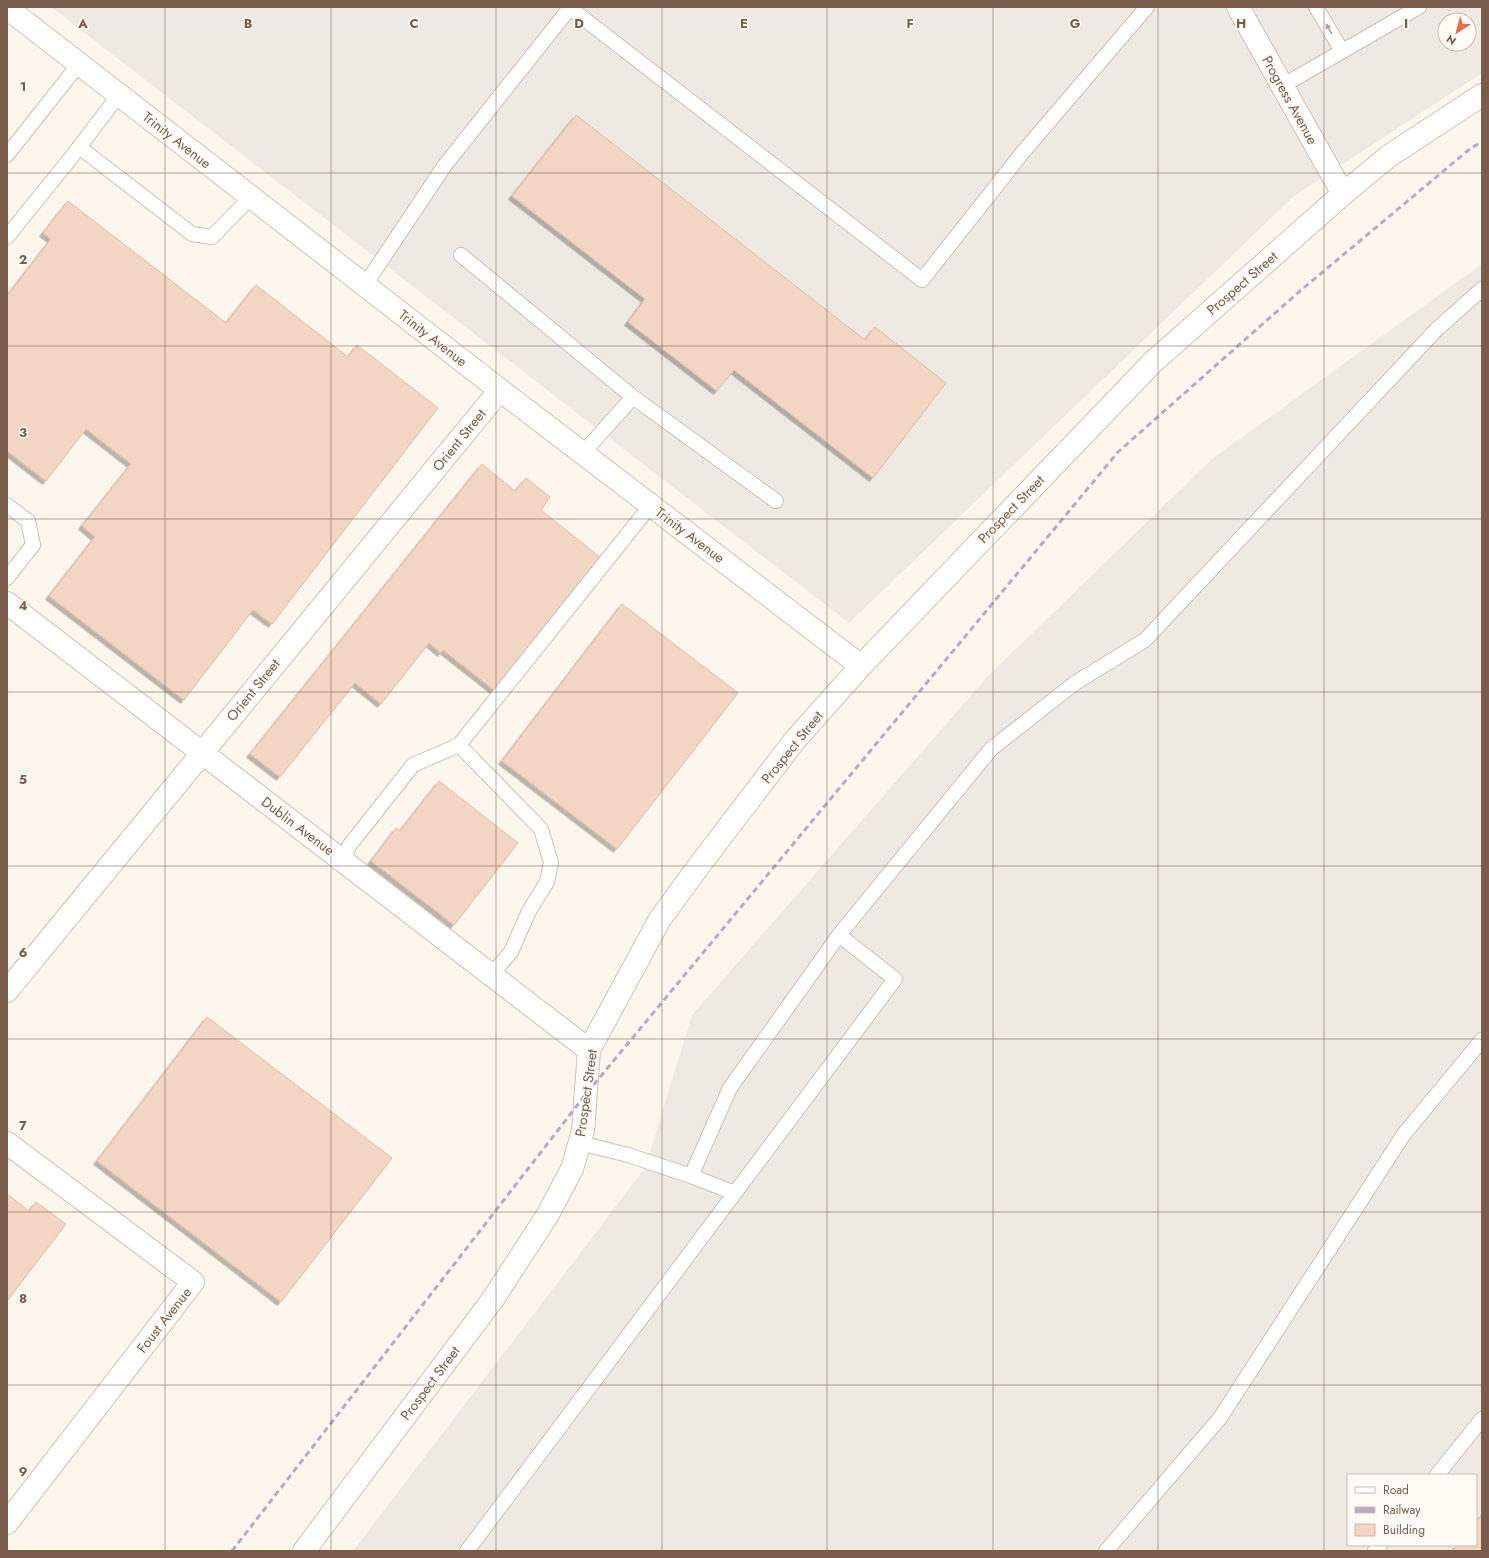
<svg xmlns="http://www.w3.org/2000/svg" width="1489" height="1558" font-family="Jost,sans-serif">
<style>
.industrial{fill:#efe9e4;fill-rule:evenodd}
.building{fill:#f3d5c3;stroke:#e6bba3;filter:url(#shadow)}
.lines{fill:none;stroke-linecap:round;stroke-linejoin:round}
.lane-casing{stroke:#d1beb0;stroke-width:16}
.street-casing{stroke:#d1beb0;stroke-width:24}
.secondary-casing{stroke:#d6c0b0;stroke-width:24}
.lane{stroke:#fff;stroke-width:14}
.street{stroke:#fff;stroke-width:22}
.secondary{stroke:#fff;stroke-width:22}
.rail{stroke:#b9a8c9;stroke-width:3;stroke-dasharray:6 4;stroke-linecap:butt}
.oneway{fill:#af9d94}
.grid{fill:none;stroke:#7a5c4d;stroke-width:1;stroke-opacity:0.55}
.labels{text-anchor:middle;stroke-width:3;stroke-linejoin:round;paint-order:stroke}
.street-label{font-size:14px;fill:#7a5c4d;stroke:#fffaf3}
.grid-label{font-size:13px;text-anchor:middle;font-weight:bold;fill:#7a5c4d;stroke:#fffaf3;stroke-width:3;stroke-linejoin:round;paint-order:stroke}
</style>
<defs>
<filter id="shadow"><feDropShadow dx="-3.5" dy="3.5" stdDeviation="0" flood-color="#0004"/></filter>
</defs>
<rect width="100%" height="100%" fill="#fdf6ec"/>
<path class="industrial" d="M51 7H1482V73L1294 196 849 623ZM1445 20H1469V44H1445Z
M1482 264V1551H353L645 1168 692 1015 988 676 1212 459ZM1348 1475H1476V1545H1348Z"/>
<path class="building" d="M576 115 865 340 875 327 946 383 873 478 734 370 717 391 628 322 645 299 512 196Z
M68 201 226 323 256 285 348 357 357 345 438 408 272 624 253 610 184 700 49 596 95 537 82 526 131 464 86 429 46 481 7 451V296L51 239 43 233Z
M482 464 515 491 526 478 550 497 541 510 601 558 495 691 443 650 441 653 429 643 381 704 355 683 280 777 250 754Z
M622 604 738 693 617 849 502 761Z
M439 781 518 843 454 925 371 861 396 828 400 831Z
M207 1017 392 1158 281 1302 97 1161Z
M7 1194 29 1211 36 1202 66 1224 7 1301Z
M1482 1514V1551H1453L1457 1545H1476V1522Z"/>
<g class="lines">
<g class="lane-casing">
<path id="lane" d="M1316 7 1342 51
M1282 86 1419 7
M79 147 192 234 212 237 251 197
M7 155 79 64
M7 237 70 159 119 95
M461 255 633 397 776 501
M365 285 445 165 570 8 922 280 1023 152 1147 7
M583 453 633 397
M7 505 28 521 33 545 7 578
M459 745 541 829 551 863 547 882 529 911 511 952 491 975
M343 861 349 846 413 765 459 745 651 505
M580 1143 628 1155 691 1176 735 1193
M691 1176 730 1088 839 935 991 749 1075 683 1145 640 1437 329 1482 289
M1437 1475 1482 1419
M467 1551 895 979 839 935
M1106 1551 1220 1418 1404 1134 1482 1040
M1375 1551 1380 1545"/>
</g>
<g class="street-casing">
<path id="street" d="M1238 7 1343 194
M7 603 589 1050
M7 991 500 390
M7 1143 193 1282 7 1523"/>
</g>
<g class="secondary-casing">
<path id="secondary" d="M7 8 500 390 861 666
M304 1551 493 1299 547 1216 572 1169 583 1131 589 1050 660 919 701 863 795 740 861 666 1153 362 1343 194 1389 156 1482 95"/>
</g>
<use href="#lane" class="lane"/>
<use href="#street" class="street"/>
<use href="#secondary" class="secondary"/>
<path class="rail" d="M232 1551 586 1094 1118 452 1300 291 1471 148 1482 142"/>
</g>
<defs><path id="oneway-solid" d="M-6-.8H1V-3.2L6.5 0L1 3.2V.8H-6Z"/></defs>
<use class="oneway" href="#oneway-solid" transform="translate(1329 29) rotate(-120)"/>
<path class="grid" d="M165 7V1551M331 7V1551M496 7V1551M662 7V1551M827 7V1551M993 7V1551M1158 7V1551M1324 7V1551M7 173H1482M7 346H1482M7 519H1482M7 692H1482M7 866H1482M7 1039H1482M7 1212H1482M7 1385H1482"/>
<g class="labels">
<g class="street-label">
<text transform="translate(1290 100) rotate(61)" y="5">Progress Avenue</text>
<text transform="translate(177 140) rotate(38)" y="5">Trinity Avenue</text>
<text transform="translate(1242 283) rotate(-41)" y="5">Prospect Street</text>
<text transform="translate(433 338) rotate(38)" y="5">Trinity Avenue</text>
<text transform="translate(459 440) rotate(-51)" y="5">Orient Street</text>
<text transform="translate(1011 509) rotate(-46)" y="5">Prospect Street</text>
<text transform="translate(690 535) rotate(37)" y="5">Trinity Avenue</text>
<text transform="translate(253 690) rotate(-51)" y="5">Orient Street</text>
<text transform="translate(792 747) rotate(-51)" y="5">Prospect Street</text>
<text transform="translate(298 826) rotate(37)" y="5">Dublin Avenue</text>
<text transform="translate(586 1093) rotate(-82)" y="5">Prospect Street</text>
<text transform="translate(164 1320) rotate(-52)" y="5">Foust Avenue</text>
<text transform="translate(430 1383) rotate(-53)" y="5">Prospect Street</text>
</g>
</g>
<g class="grid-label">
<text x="83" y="28">A</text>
<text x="248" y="28">B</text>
<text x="414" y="28">C</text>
<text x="579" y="28">D</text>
<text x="744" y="28">E</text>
<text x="910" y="28">F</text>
<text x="1075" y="28">G</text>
<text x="1241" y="28">H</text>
<text x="1406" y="28">I</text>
<text x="23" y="91">1</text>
<text x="23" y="264">2</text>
<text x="23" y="437">3</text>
<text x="23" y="610">4</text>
<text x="23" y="784">5</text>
<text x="23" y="957">6</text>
<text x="23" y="1130">7</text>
<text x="23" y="1303">8</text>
<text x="23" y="1476">9</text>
</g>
<rect width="1489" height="1558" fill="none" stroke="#7a5c4d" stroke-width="16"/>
<rect x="1347" y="1474" width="130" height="72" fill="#fffaf3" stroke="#cabbb1"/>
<rect x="1355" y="1487" width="20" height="6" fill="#ffffff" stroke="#cabbb1"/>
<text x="1383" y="1494" font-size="12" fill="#7a5c4d">Road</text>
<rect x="1355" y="1507" width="20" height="6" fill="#b9a8c9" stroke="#cabbb1"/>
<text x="1383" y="1514" font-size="12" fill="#7a5c4d">Railway</text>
<rect x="1355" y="1524" width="20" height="12" fill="#f3d5c3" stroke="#cabbb1"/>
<text x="1383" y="1534" font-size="12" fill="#7a5c4d">Building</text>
<g transform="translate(1457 32) rotate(216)"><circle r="19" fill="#fffaf3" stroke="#cabbb1"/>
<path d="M0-3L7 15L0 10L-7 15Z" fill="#e76f51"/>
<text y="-6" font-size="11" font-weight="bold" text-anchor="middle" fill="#7a5c4d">N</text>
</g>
</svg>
